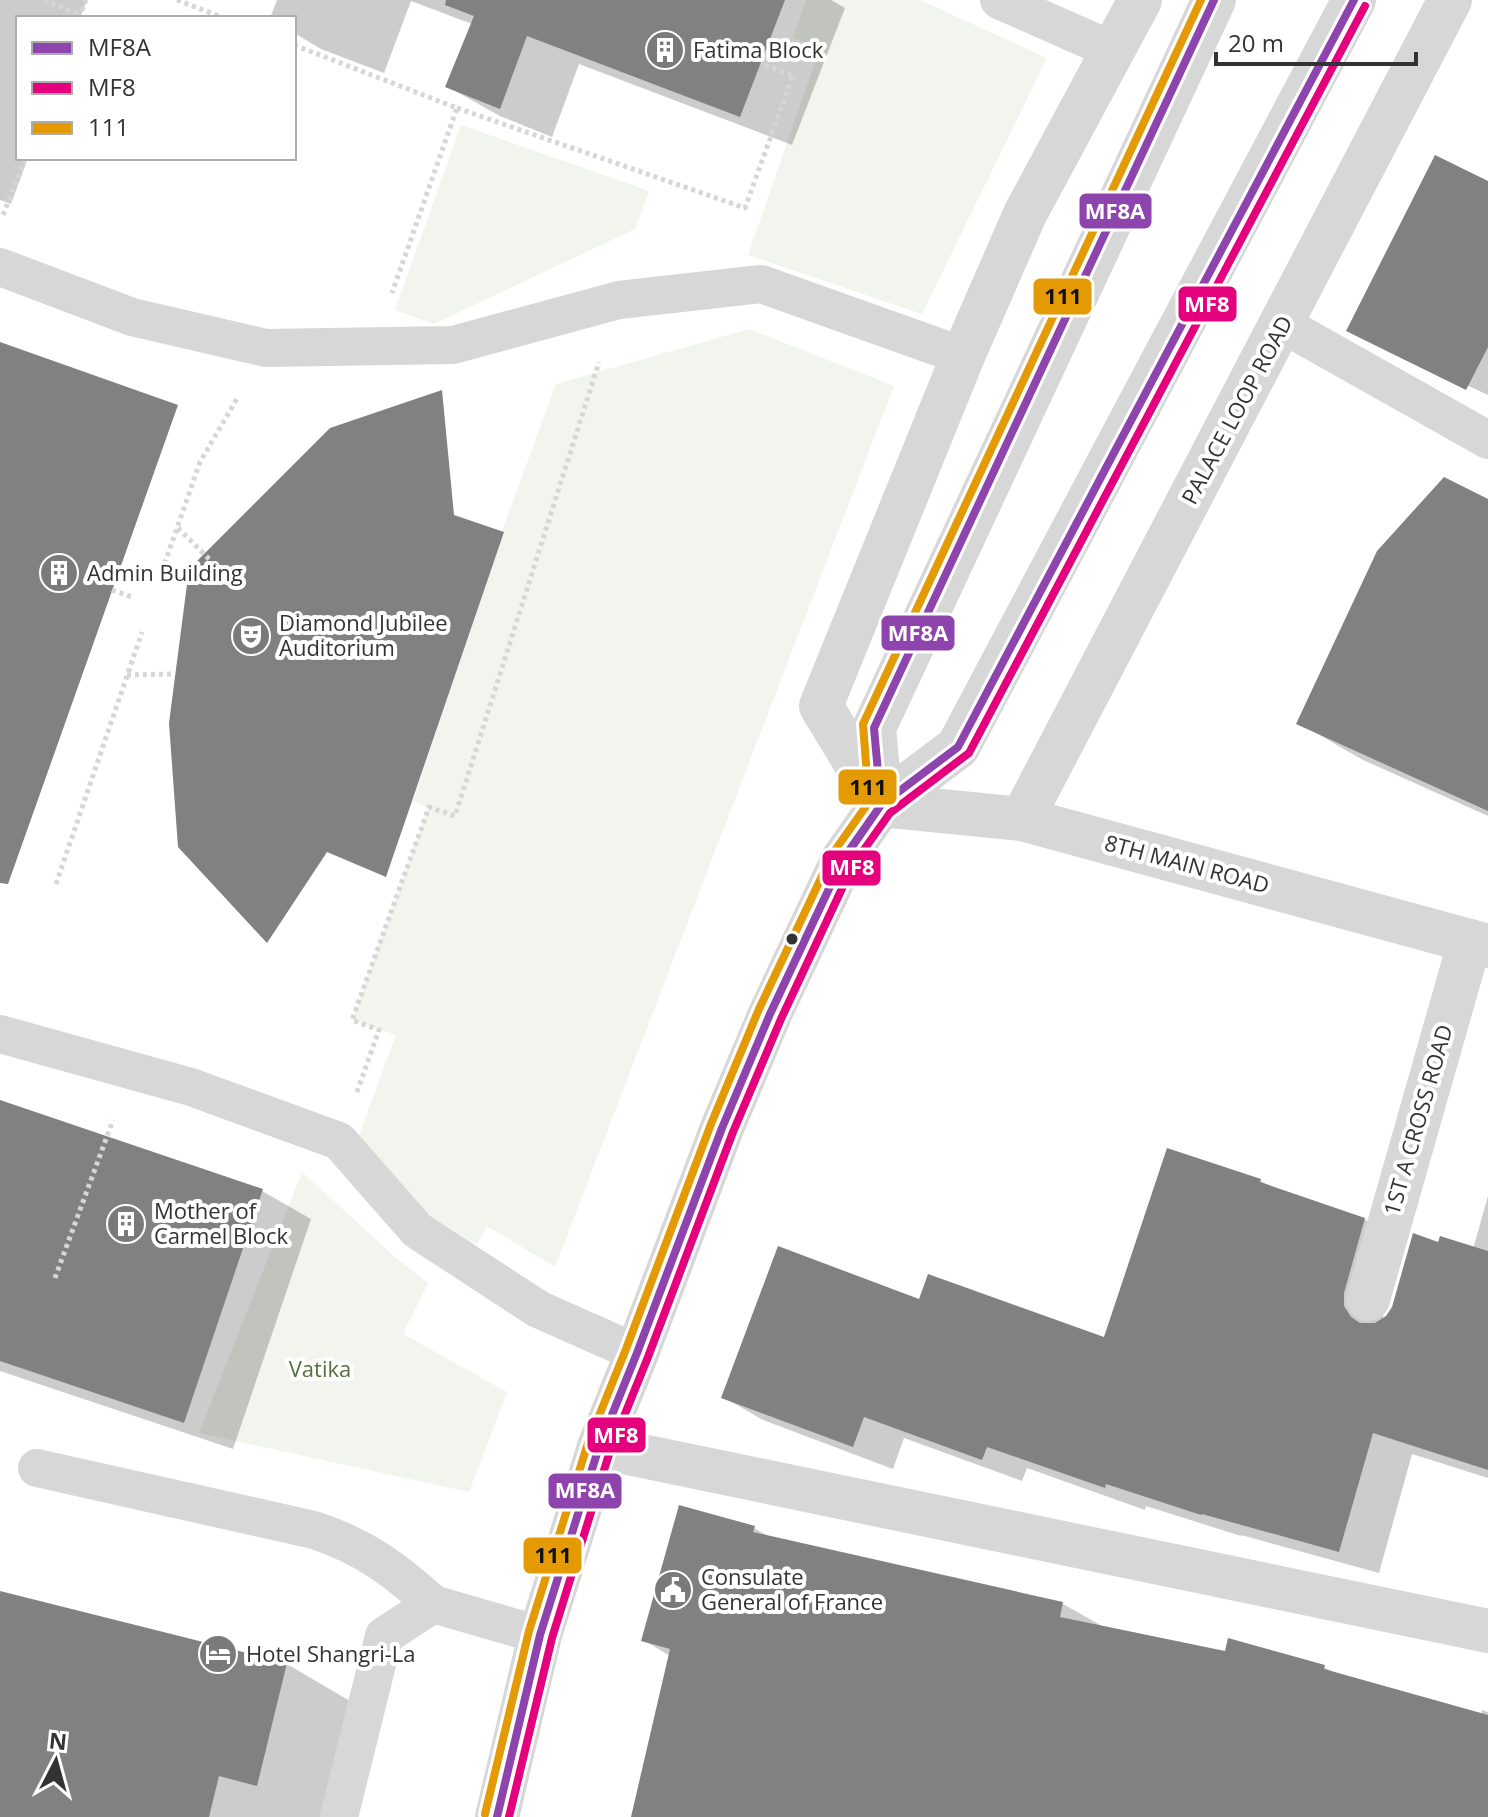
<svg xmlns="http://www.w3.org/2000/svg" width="1488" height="1817" font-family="'Open Sans',sans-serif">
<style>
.green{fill:#f1f5ed}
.shadow{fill:#0003}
.building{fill:#818181}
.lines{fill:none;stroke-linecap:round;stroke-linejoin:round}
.path{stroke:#d6d6d6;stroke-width:5;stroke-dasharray:4 4;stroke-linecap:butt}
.service{stroke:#d7d7d7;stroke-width:38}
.minor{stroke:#d7d7d7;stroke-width:44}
.tertiary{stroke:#d7d7d7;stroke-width:44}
.bus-1-casing{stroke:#fff;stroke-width:14}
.bus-2-casing{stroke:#fff;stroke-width:14}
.bus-3-casing{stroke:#fff;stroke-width:14}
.bus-1{stroke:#8e44ad;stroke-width:8}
.bus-2{stroke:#e5007d;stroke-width:8}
.bus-3{stroke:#e39a05;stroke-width:8}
.bus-dot{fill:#333;stroke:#fff;stroke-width:3}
.labels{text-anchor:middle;stroke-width:8;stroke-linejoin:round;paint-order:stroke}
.poi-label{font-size:22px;fill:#333;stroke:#fff;text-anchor:start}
.street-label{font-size:22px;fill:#333;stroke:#fff}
.park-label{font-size:22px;fill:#56703f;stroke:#fff}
.line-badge{stroke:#fff;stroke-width:3}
.badge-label{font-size:22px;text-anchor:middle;font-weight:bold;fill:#fff}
.pale-badge-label{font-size:22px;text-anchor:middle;font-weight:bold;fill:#111}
</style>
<rect width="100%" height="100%" fill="#fff"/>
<path class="green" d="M806 0H920L1047 58 922 314 748 255 820 48 793 38Z
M461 125 649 191 635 229 434 324 395 310Z
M749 329 894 386 555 1267 487 1226 477 1245 426 1213 358 1138 396 1035 352 1020 428 808 413 801 502 531 556 384Z
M302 1172 395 1257 428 1283 403 1334 507 1392 469 1492 199 1433Z"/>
<path class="shadow" d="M0 0H87L80 18H18V158H28L11 204 0 200Z
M277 0H831L845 8 792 145 579 64 552 137 500 116 448 87 472 24 411 1 384 73 321 49 294 33V18H270Z
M1488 183V395L1386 348Z
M1488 501V816L1361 759 1299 723Z
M0 1102 262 1191 311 1219 233 1449 0 1371Z
M1168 1151 1261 1181 1276 1190 1364 1219 1404 1242 1383 1316V1324L1439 1244 1473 1249 1488 1196V1478L1412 1454 1379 1573 1241 1535V1536L1146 1506 1145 1510 1027 1468 1022 1481 904 1438 893 1469 763 1420 723 1397 920 1301 1105 1340Z
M680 1507 754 1528 773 1539 1063 1604 1102 1626 1226 1653 1324 1667 1341 1676 1481 1715 1482 1710 1488 1712V1817H634L670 1656 643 1640Z
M0 1593 287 1664 362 1708 335 1817H0Z"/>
<path class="building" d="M446 0H785L740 117 527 36 500 109 445 87 474 16 445 5Z
M1435 155 1488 181V347L1466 390 1346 331Z
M0 342 178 405 8 884 0 883Z
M442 390 454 515 504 532 386 877 327 852 267 943 178 847 169 723 189 569 330 428Z
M1444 477 1488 499V811L1296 724 1377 551Z
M0 1100 263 1189 184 1423 0 1361Z
M1167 1148 1261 1179 1260 1182 1365 1218 1344 1293V1306L1351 1317 1360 1323H1375L1386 1316 1392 1307 1413 1233 1438 1242 1440 1236 1488 1251V1470L1373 1433 1339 1552 1202 1514 1201 1515 1106 1484 1105 1488 987 1447 982 1460 864 1417 853 1447 721 1398 778 1246 919 1299 928 1274 1104 1337Z
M679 1505 755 1526 753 1532 1063 1602 1060 1617 1225 1651 1228 1638 1325 1665 1324 1669 1488 1715V1817H631L670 1649 641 1641Z
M0 1591 287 1663 257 1786 219 1776 209 1817H0Z"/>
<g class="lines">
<path class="path" d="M44 0 80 15
M177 0 224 18
M79 18 86 0
M294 45 457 108 392 293
M457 108 745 208 793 75 761 64
M3 215 25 158
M178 528 211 561
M162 571 200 462 238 397
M112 590 132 597
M127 675 175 674
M56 884 142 632
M357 1092 379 1030 352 1020 429 807 455 816 599 362
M55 1278 113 1120"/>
<path class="service" d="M999 0 1112 50
M0 267 132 317 266 348 453 345 619 300 761 284 963 356
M1282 324 1488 440
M0 1034 191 1087 339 1141 417 1230 538 1309 637 1353
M37 1468 314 1530C365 1547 394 1569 433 1604
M339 1817 384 1636 433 1604 540 1635"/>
<path class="minor" d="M881 805 821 706 963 356 1025 214 1140 0
M1022 819 1450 0
M1368 1299 1470 941
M599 1447 1488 1631"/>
<path class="tertiary" d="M881 805 874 728 1214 0
M881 805 1022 819 1488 946
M497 1817 540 1635 599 1447 637 1353 722 1128 770 1014 843 859 881 805 958 747 1354 0"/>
<g class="bus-1-casing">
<path id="bus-1" d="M852 847 881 805 874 728 1214 0
M497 1817 540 1635 599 1447 637 1353 722 1128 770 1014 843 859 881 805 958 747 1354 0"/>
</g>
<g class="bus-2-casing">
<path id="bus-2" d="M509 1817 552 1638 610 1451 648 1357 733 1132 781 1019 853 865 890 813 969 753 1365 6"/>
</g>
<g class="bus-3-casing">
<path id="bus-3" d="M485 1814 529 1631 588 1443 626 1349 711 1124 759 1009 833 853 869 802 863 724 1201 0"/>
</g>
<use href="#bus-1" class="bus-1"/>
<use href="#bus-2" class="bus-2"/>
<use href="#bus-3" class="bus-3"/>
</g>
<defs>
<g id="building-disc" transform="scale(2)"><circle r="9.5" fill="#7a7a7a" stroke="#fff"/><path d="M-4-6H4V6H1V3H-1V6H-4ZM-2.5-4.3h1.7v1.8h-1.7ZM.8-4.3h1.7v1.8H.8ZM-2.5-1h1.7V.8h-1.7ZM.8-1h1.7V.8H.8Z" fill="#fff"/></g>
<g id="theatre-disc" transform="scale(2)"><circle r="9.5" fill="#7a7a7a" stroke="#fff"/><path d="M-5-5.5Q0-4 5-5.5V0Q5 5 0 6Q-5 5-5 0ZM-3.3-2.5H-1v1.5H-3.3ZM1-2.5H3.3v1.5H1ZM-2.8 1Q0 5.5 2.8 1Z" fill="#fff"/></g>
<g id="civic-disc" transform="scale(2)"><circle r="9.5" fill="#7a7a7a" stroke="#fff"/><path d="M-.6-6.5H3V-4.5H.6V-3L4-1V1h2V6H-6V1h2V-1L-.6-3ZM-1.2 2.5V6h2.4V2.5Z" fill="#fff"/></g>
<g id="hotel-disc" transform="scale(2)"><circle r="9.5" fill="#7a7a7a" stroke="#fff"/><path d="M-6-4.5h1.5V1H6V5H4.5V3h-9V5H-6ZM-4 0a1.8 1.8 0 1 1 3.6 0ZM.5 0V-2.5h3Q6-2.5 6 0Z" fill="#fff"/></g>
</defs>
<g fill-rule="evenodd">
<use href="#building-disc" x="665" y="50"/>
<use href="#building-disc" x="59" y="573"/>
<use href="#theatre-disc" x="251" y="636"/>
<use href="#building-disc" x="126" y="1224"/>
<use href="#civic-disc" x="673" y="1590"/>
<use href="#hotel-disc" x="218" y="1654"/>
</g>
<circle class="bus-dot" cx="792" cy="939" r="7"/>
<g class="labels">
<g class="poi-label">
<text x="693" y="58">Fatima Block</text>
<text x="87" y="581">Admin Building</text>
<text x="279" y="631">Diamond Jubilee<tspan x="279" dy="25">Auditorium</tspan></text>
<text x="154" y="1219">Mother of<tspan x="154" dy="25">Carmel Block</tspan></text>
<text x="701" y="1585">Consulate<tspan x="701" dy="25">General of France</tspan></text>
<text x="246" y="1662">Hotel Shangri-La</text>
</g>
<g class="street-label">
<text transform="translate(1237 410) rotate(-62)" y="8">PALACE LOOP ROAD</text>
<text transform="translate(1187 864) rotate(15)" y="8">8TH MAIN ROAD</text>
<text transform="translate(1418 1120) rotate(-74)" y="8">1ST A CROSS ROAD</text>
</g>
<g class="park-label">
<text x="320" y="1377">Vatika</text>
</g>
</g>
<g class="line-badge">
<rect x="1078" y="192" width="75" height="38" rx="8" fill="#8e44ad"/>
<rect x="1032" y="277" width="61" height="39" rx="8" fill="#e39a05"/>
<rect x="1177" y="285" width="61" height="38" rx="8" fill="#e5007d"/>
<rect x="880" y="614" width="76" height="38" rx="8" fill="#8e44ad"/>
<rect x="837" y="768" width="61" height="38" rx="8" fill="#e39a05"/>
<rect x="821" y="849" width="61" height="38" rx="8" fill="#e5007d"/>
<rect x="586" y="1416" width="61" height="38" rx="8" fill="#e5007d"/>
<rect x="547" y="1472" width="76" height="38" rx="8" fill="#8e44ad"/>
<rect x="522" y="1536" width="61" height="39" rx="8" fill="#e39a05"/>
</g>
<g class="badge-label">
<text x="1115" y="219">MF8A</text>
<text x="1207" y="312">MF8</text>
<text x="918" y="641">MF8A</text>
<text x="852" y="875">MF8</text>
<text x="616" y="1443">MF8</text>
<text x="585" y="1498">MF8A</text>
</g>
<g class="pale-badge-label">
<text x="1063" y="304">111</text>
<text x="868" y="795">111</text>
<text x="553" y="1563">111</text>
</g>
<rect x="16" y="16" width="280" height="144" fill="#ffffff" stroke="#adadad" stroke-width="2"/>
<rect x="32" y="42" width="40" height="12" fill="#8e44ad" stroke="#adadad" stroke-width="2"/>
<text x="88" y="56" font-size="24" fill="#333333">MF8A</text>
<rect x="32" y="82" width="40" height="12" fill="#e5007d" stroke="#adadad" stroke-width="2"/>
<text x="88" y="96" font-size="24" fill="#333333">MF8</text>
<rect x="32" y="122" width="40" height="12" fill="#e39a05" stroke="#adadad" stroke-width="2"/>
<text x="88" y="136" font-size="24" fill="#333333">111</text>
<g transform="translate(56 1761) rotate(6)" stroke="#ffffff" stroke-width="6" paint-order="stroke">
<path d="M0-6L14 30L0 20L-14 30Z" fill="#333333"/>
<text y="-12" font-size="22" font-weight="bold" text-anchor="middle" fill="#333333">N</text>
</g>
<path d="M1216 52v12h200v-12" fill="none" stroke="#333333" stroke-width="4"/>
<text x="1228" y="52" font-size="24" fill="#333333" stroke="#ffffff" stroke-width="6" paint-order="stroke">20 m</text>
</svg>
